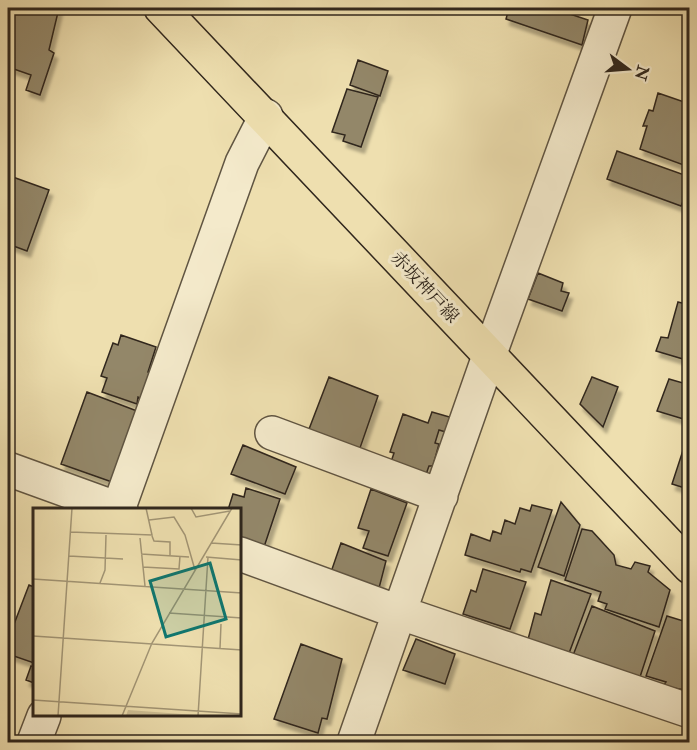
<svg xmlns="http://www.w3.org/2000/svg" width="697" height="750" font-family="'IM FELL Double Pica','Noto Serif JP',serif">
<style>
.building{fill:#938769;stroke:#30271d;stroke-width:1.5;filter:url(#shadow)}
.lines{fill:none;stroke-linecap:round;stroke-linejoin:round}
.minor-casing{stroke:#605542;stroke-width:36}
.major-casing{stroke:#30271d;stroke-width:36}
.minor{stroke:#f4eacb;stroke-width:33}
.major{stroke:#eedfaf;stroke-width:33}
.labels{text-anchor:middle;stroke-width:6;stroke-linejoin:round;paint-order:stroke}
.street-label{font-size:18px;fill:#30271d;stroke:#f4eacb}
.inset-road{fill:none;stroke:#a29575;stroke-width:1.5}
.view{fill:#0f766e;fill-opacity:0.15;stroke:#0f766e;stroke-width:3}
.inset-edge{fill:none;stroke:#30271d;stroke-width:3}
</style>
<defs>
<filter id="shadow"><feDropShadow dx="3.5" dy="6" stdDeviation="1.5" flood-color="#0004"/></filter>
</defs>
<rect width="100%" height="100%" fill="#eedfaf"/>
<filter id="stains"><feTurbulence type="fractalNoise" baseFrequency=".00333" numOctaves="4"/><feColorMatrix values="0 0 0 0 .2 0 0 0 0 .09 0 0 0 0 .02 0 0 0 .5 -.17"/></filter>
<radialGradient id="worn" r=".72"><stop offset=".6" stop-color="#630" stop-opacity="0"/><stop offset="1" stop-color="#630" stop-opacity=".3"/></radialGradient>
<path class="building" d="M8 8H59L49 50 54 53 40 95 26 90 31 75 8 67Z
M509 8H552L588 20 582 45 506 19Z
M358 60 388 71 380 96 350 85Z
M347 89 378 97 361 147 343 141 345 135 332 132Z
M658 93 690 104 689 167 640 149 647 126H643L649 110 653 111Z
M617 151 690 177V185L681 206 607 179Z
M10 176 49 190 27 251 8 244Z
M538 273 563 283 561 291 569 293 562 311 528 299Z
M678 302 690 305V347L687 346 683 359 656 351 661 337 668 338Z
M121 335 156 347 148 372 152 373 145 400 138 397 137 404 102 392 107 378 101 376 113 343 118 345Z
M329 377 378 396 360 448 306 437Z
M592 377 618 387 603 427 580 404Z
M669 379 690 385V421L657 411Z
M87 392 137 411 112 482 61 464Z
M432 412 453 418 449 433 439 430 435 443 439 444 433 466H429L424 480 389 468 394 453 390 452 403 414 428 423Z
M688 435H690V496L684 494 685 488 672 484Z
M243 445 296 467 285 494 231 474Z
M246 488 280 499 264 547 240 539V510H228L233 494 244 497Z
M371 489 407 503 388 556 363 548 369 531 358 528Z
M561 502 580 525 564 576 538 567Z
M532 505 552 510 531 572 521 569 520 572 465 555 471 534 490 541 493 531 501 534 505 520 515 524 520 508 530 511Z
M582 529 592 531 614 555 616 565 631 569 635 562 650 566 648 572 670 590 659 627 605 609 607 604 598 601 601 592 565 580Z
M341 543 386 561 378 592 330 575Z
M483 569 526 582 510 629 463 614 471 590 476 592Z
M551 580 591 594 568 656 527 643 535 613 541 615Z
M29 585 34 587V663L8 654V640Z
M592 606 655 631 639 680 572 658Z
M667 616 690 623V691L663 686 666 682 646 676Z
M416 639 455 654 445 684 403 670Z
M301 644 342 659 327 719 322 718 318 733 274 719Z
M31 666 34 667V683L26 680Z"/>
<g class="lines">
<g class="minor-casing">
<path id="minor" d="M272 433 441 496
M8 469 121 510
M118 510 242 163 266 116
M240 554 401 613 690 711
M34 742 44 716
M354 742 489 356 615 8"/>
</g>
<g class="major-casing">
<path id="major" d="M161 8 690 567"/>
</g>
<use href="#minor" class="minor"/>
<use href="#major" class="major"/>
</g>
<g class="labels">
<g class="street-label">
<text transform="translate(425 287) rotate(47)" y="6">赤坂神戸線</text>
</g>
</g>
<g transform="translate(33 508)">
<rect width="208" height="208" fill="#eedfaf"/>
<path d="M95 202 162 207V208H93Z" fill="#cec096"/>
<path class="inset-road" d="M158 0 163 9 197 3M116 12 141 9 152 27 162 62M37 24 119 27 113 0M119 28 121 33 137 34V47M107 30 112 78M178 35 209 37M108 46 156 49M36 48 90 51M173 49 209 52M110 59 146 61 147 48M0 71 209 85M67 75 72 62 73 27M136 105 209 110M0 128 209 142M187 140 188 116M0 192 209 206M25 208 39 0M89 208 119 135 199 0M165 208 175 49"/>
<path class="view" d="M177 55 193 111 133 129 117 73Z"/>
<rect width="208" height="208" class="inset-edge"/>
</g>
<rect width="697" height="750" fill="none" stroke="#eedfaf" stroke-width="30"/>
<rect x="9" y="9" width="679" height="732" fill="none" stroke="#30271d" stroke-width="3"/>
<rect x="15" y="15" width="667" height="720" fill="none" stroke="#30271d" stroke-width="1.5"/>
<g transform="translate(628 69) rotate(106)" stroke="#f4eacb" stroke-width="4.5" paint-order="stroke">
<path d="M0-4.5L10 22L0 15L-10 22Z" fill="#30271d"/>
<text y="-9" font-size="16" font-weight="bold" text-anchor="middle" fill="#30271d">N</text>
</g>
<rect width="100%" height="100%" filter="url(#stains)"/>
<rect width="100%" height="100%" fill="url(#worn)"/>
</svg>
